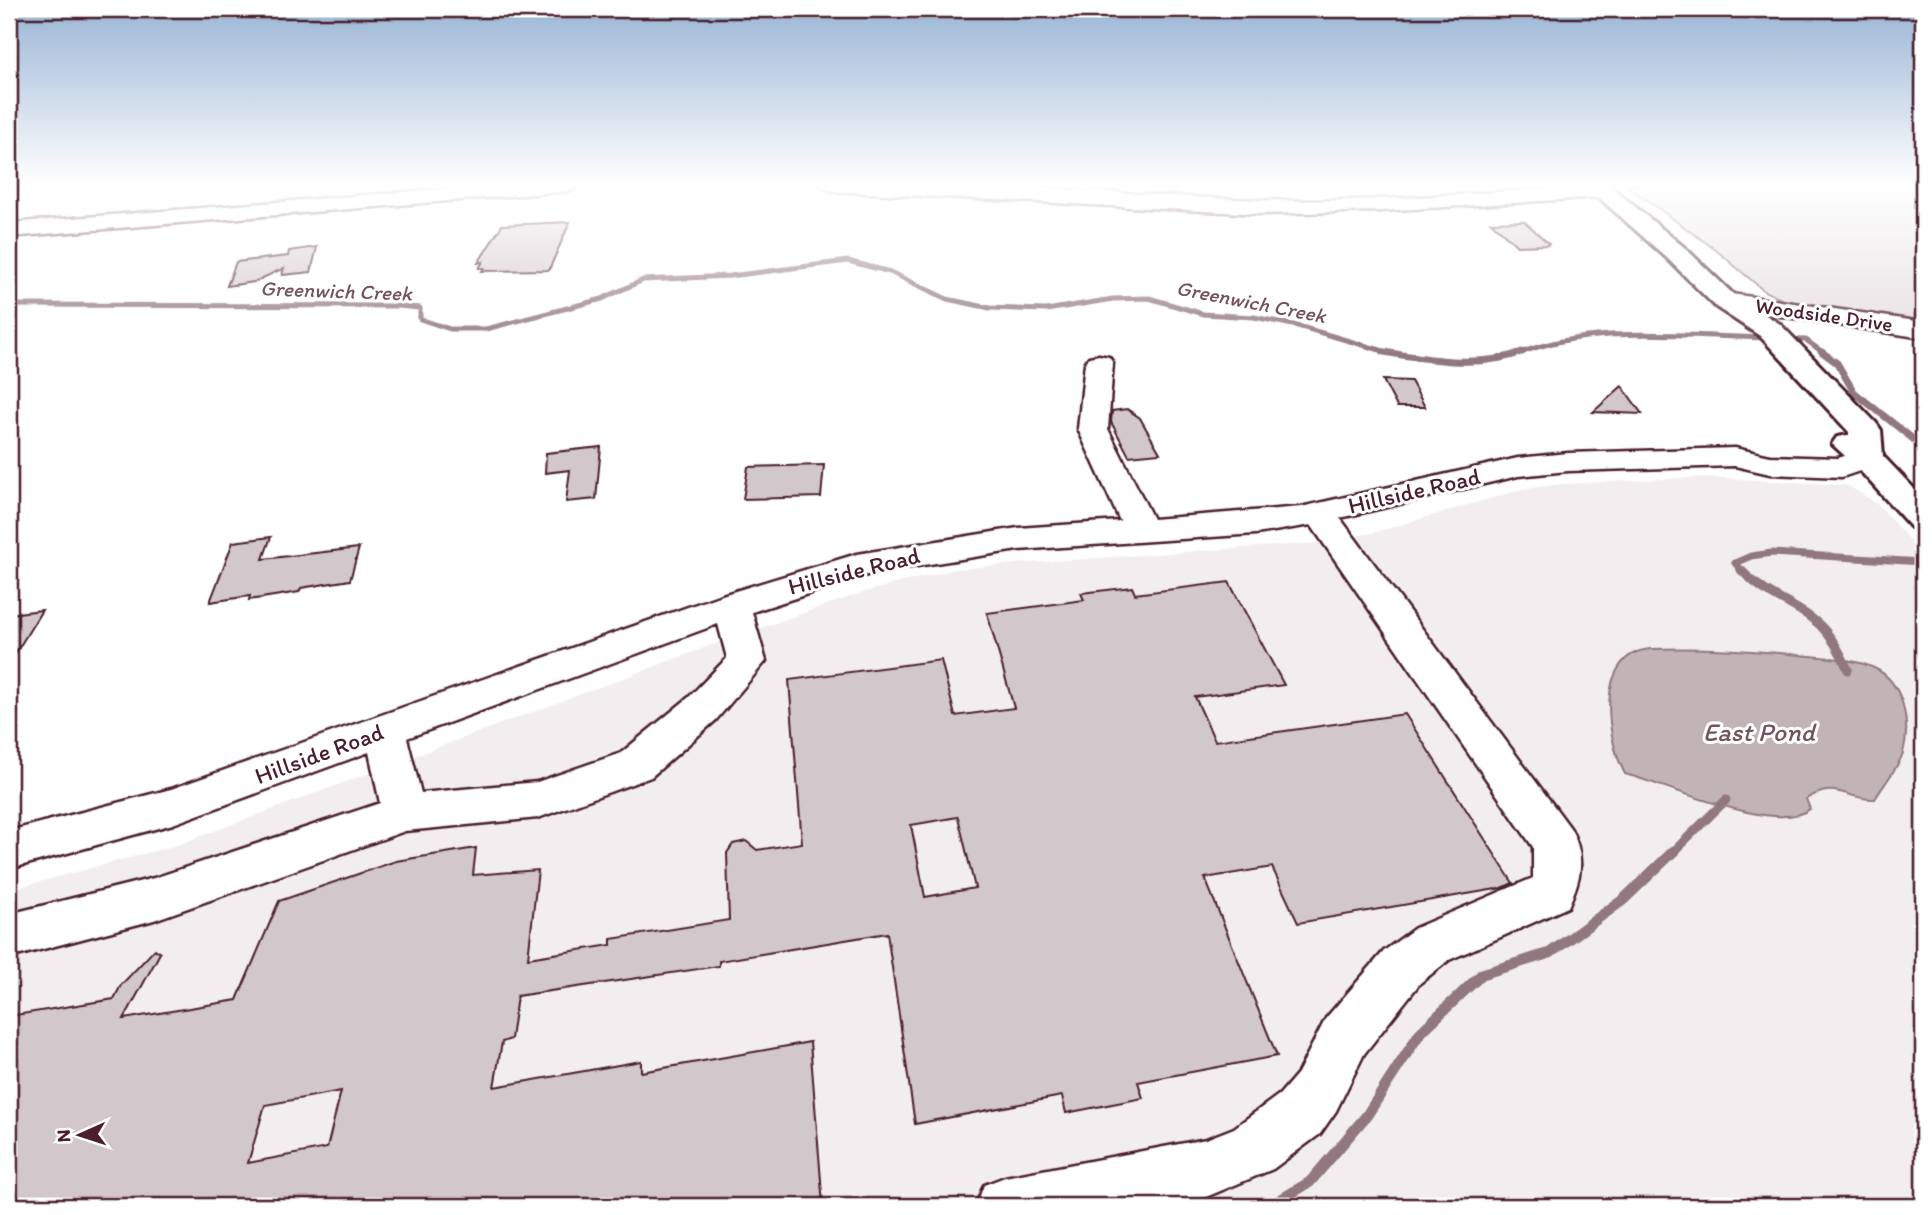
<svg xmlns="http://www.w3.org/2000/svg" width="1932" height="1215" font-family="Itim,sans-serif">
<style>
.built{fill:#f2eeef}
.green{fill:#e5dee0;stroke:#987e86;stroke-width:2}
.water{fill:#c1b3b6;stroke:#91787e;stroke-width:2}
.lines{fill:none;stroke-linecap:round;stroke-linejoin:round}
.stream-far3{stroke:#91787e;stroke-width:5}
.stream-far2{stroke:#91787e;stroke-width:7}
.stream-far1{stroke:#91787e;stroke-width:9}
.stream{stroke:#91787e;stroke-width:11}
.building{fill:#d2c7cb;stroke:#4a1f2b;stroke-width:2;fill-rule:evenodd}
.minor-casing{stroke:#4a1f2b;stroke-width:5}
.major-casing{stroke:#4a1f2b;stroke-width:6}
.minor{fill:#fff;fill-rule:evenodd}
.major{fill:#fff;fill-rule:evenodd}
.labels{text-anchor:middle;stroke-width:6;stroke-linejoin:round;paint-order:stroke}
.far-water-label{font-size:21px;font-style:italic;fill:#74535c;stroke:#fff}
.far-street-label{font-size:21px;fill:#4a1f2b;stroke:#fff}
.street-label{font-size:24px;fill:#4a1f2b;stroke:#fff}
.water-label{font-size:26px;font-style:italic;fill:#74535c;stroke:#fff}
</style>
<rect width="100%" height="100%" fill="#fff"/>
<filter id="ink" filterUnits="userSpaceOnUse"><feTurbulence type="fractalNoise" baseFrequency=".0143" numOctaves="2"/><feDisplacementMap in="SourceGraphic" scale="14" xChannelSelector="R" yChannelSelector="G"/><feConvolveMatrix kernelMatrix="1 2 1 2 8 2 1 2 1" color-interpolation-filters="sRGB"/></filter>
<g filter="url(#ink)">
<path class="built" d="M1705 477 1847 485 1878 504 1923 556V1206H9V890L177 845 720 642 858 594 906 581 957 569 1024 563 1318 543 1372 533 1523 489 1561 484Z"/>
<path class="green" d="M1626 185H1923V324L1796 306 1764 291 1716 250Z"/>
<path class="water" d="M1650 649C1701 647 1750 650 1800 655 1824 658 1853 658 1874 668 1904 682 1911 723 1903 753 1898 768 1883 785 1875 799 1845 800 1838 780 1806 799L1810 809C1777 835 1664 784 1625 774 1606 739 1594 654 1650 649Z"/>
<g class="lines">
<path class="stream-far3" d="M9 305 398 306 420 308V319L450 329H486L602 299 643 280 730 276 848 261 890 272 947 299 990 308 1046 310 1113 299 1149 298 1203 314 1254 317 1298 326 1394 354
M1786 339 1806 340 1825 354
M1518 354C1594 323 1688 337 1769 338"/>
<path class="stream-far2" d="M1384 352C1428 359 1479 369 1522 352
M1822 352 1837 363 1854 392 1923 447
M1742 571 1735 563 1751 556 1772 553 1923 562"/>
<path class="stream-far1" d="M1741 570C1783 614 1819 599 1848 670
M1672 853 1726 800"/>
<path class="stream" d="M1270 1206 1310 1182 1367 1115 1420 1033 1482 974 1550 953 1623 900 1674 851"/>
</g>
<path class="building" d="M1524 221 1549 244 1548 245 1517 246 1491 222Z
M570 222 549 270 482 271 484 268H479L483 262 478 263 502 225Z
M317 247 311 272 282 275 284 268 254 282 227 286 236 262 288 256 289 251Z
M1383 380 1411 381 1425 407H1397Z
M1622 386 1642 414 1593 412Z
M1127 409 1140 418 1160 453 1129 456 1111 422 1112 411Z
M601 447 596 499 566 502 570 470 545 473 546 453Z
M824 465 821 497 743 499 748 467Z
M271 537 263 559 359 548 350 580 301 588 299 592 249 600 250 596 210 602 233 542Z
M1229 582 1284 685 1195 697 1215 741 1405 714 1513 883 1502 888 1298 923 1272 867 1205 878 1277 1056 1138 1082 1143 1098 1066 1113 1062 1096 915 1124 887 933 719 961V966L517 996 511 1039 502 1042 494 1087 641 1061V1072L810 1042 823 1206H9V1016L114 999 121 985 155 949 160 953 124 1019 237 1000 279 901 396 861 476 848 473 875 538 870 528 958 611 945V939L729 920 727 853 733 844 746 841 757 850 802 843 789 680 941 660 955 716 1014 708 987 613 1084 600 1081 593 1132 587 1135 594ZM958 817 975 888 925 897 911 825ZM341 1091 327 1148 248 1163 265 1105Z
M42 610 9 664V614Z"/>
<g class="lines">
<g class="minor-casing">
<path id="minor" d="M493 185H580L569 191 9 237V223Z
M820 185C966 176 1113 196 1259 200 1373 204 1488 191 1602 185L1612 186 1615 191 1604 197 1380 211 1261 214 831 191Z
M1725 293 1923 322V338L1716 306 1712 301 1716 296Z
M1099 355 1109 357 1113 363 1108 429 1153 519 1301 507 1518 458 1568 453 1735 448 1770 456 1838 458 1867 449 1878 451 1883 458 1878 465 1842 477 1770 474 1735 466 1568 471 1518 476 1340 518 1571 829C1586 859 1581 878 1568 907L1449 960 1420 983 1364 1054 1336 1111 1320 1134 1273 1169 1206 1197 1156 1206H976L984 1185 1005 1177 1206 1139 1234 1128 1280 1094 1298 1073 1326 1018 1384 951 1415 928 1533 878V847L1311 525 1256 534 1018 550 873 573 752 612 766 661 716 720 651 777 538 818 405 831 154 920 9 958V914L154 878 380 803 369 752 173 824 9 869V831L171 789 719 596 857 554 1018 528 1120 521 1078 429 1085 363 1089 357ZM718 624 727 658 688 698 621 753 537 782 421 793 407 738Z"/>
</g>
<g class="major-casing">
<path id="major" d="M1585 185H1609L1685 248 1734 295 1780 324 1876 423 1881 430 1883 456 1923 498V530L1911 527 1855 465 1832 444 1837 437 1849 435V432L1760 336 1716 307 1667 258Z"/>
</g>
<use href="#minor" class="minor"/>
<use href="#major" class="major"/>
</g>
</g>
<linearGradient id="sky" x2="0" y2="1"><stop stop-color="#98b4d4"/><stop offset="0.52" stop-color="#fff"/><stop offset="1" stop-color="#fff" stop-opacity="0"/></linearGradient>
<rect width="1932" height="355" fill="url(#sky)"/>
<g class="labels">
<g class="far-water-label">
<text transform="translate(336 291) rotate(2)" y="7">Greenwich Creek</text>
<text transform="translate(1251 302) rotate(11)" y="7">Greenwich Creek</text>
</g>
<g class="far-street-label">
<text transform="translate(1824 315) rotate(8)" y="7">Woodside Drive</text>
</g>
<g class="street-label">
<text transform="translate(1414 491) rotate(-13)" y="8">Hillside Road</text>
<text transform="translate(854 571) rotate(-14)" y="8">Hillside Road</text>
<text transform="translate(319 754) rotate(-20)" y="8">Hillside Road</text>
</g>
<g class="water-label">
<text x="1759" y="741">East Pond</text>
</g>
</g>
<rect width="1932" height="1215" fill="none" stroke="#fff" stroke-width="35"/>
<rect x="18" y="18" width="1897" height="1180" fill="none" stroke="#4a1f2b" stroke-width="2.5" filter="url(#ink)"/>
<g transform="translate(80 1135) rotate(267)" stroke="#ffffff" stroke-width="5" paint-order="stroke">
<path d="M0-5L12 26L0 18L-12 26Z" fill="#4a1f2b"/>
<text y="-10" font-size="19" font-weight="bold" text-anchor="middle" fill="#4a1f2b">N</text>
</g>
</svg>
